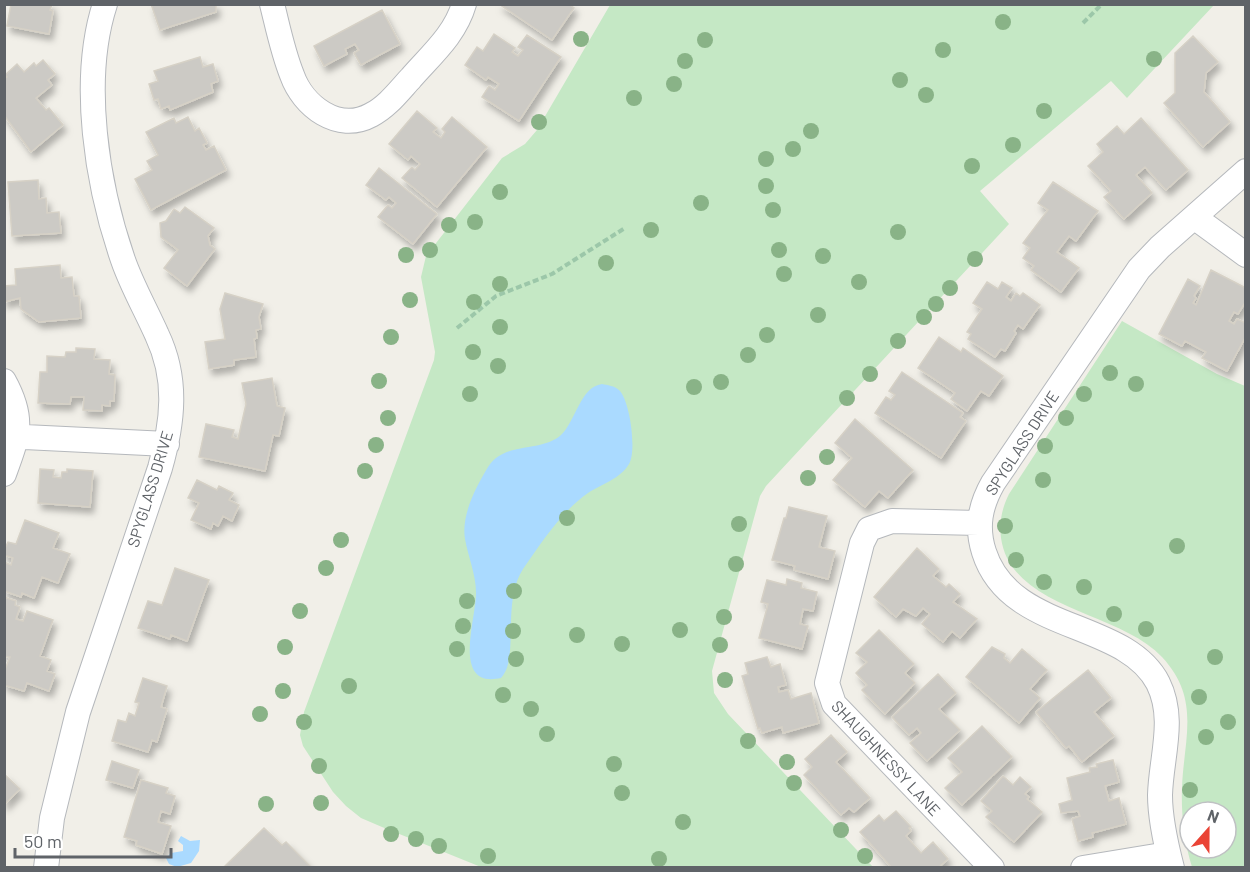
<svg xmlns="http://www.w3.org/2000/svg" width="1250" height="872" font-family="Barlow,sans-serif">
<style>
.green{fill:#c5e8c5;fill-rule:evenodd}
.water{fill:#aadaff}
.building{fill:#cccac5;stroke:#d6d1c6;stroke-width:1.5;filter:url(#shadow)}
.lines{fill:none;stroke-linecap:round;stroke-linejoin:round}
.street-casing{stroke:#b5b8bc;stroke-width:26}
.path{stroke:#9cc7a9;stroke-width:4;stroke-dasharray:6 3;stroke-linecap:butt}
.street{stroke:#fff;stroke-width:24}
.tree{fill:#89b387}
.labels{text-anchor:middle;stroke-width:4.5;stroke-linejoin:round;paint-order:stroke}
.street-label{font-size:16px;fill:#5f6368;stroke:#fff}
</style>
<defs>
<filter id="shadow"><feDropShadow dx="3.5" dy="6" stdDeviation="3" flood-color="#0004"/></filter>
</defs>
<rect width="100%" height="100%" fill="#f1efe8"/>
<path class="green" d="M610 5H1214L1127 98 1111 81 980 191 1009 224 766 486 760 496 712 671 714 693 728 714 873 867H481L382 827 361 818 346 806 333 792 303 746 300 735 304 712 434 360 435 352 421 277 426 256 502 158 525 144 537 130Z
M1122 321 1217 374 1245 386V867H1192C1184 841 1181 814 1182 787 1184 738 1201 699 1162 657 1119 611 1011 609 1001 538 999 522 1002 508 1009 494ZM1190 812H1226V848H1190Z"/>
<path class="water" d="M602 384C607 385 615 386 619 390 630 400 637 451 629 464 620 479 602 484 588 493 562 511 541 543 523 569 501 603 520 658 501 678 450 689 477 617 476 592 476 575 468 556 465 539 461 515 476 487 488 467 504 441 541 453 561 435 576 421 580 387 602 384Z
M181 836 190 841 200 840 199 851 191 863 177 867 169 864 166 858 171 853 183 851V845L178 841Z"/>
<path class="building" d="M11 4H52L50 10 53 11 49 34 7 26Z
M151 4H216V12L160 30Z
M499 4H569L574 8 552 40Z
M382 10 400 44 361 65 354 53 359 50 355 44 345 49 347 54 324 66 314 46Z
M494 34 515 48 512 52 518 56 523 50 518 47 527 35 561 57 519 121 482 97 489 86 495 90 499 84 488 77 486 80 465 65 477 47 483 51Z
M1193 36 1218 62 1206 73 1204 92 1230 122 1203 147 1164 103 1175 93V53Z
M200 57 203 67 213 64 218 81 211 84 213 92 170 110 169 106 161 109 158 99 154 100 149 84 158 81 154 71Z
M43 60 55 74 48 80 52 85 36 98 46 110 49 108 63 125 31 152 4 115V79L7 77 5 75 17 64 24 72 34 63 36 66Z
M417 111 437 128 433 132 441 138 445 132 442 129 452 117 487 147 437 207 402 178 412 167 415 170 420 164 411 156 408 160 389 144Z
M188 117 195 131 199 128 207 143 203 145 206 150 214 146 226 170 151 210 135 179 152 170 147 161 158 155 146 132 174 118 176 123Z
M1141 118 1188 170 1166 190 1145 167 1136 175 1152 193 1124 219 1104 197 1111 191 1088 166 1103 152 1097 144 1117 126 1124 134Z
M379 168 437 214 413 244 378 217 388 205 392 208 396 203 389 197 386 200 366 185Z
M38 180 39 199 46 198 47 213 59 212 61 233 12 236 8 182Z
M1053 182 1098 211 1076 241 1069 236 1057 252 1079 268 1061 292 1031 270 1034 266 1023 258 1030 248 1023 243 1048 210 1038 203Z
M185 207 214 228 208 236 210 245 215 249 187 286 164 268 178 250 161 237 160 223 166 221 174 209 180 213Z
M60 265 61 278 72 277 74 296H79L81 318 39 322 21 309 20 298 4 302V286L16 285 15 269Z
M1211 270 1246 288V301L1238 314 1234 312 1229 321 1234 324 1237 319 1246 323V336L1227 371 1202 358 1206 352 1185 341 1182 346 1159 334 1188 279 1200 286 1194 296 1196 298 1193 303 1196 305Z
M987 282 998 289 1002 282 1012 288 1006 297 1011 301 1016 293 1020 296 1023 293 1040 305 1023 329 1018 325 1014 331 1016 333 1005 351 1001 349 995 357 968 339 971 334 967 332 982 309 973 303Z
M225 293 263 304 259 317 261 329 256 330 257 338 254 339 256 357 234 360V365L209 369 205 342 225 339 220 309Z
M939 337 961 352 963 348 1003 376 989 396 981 391 967 411 951 399 955 393 918 368Z
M76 348 95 349 94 359 110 360 109 374 115 375 114 401H110V406L102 405V411L83 410 84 397H71L70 404 38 403 40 372H47V356L65 357 66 352H76Z
M902 372 963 413 960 417 966 421 941 458 875 413 886 397 891 400 895 395 889 391Z
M272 378 277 406 285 408 279 436 273 435 265 471 199 457 206 424 234 430 232 437 238 439 246 404 242 383Z
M855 419 913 470 888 498 879 491 865 507 833 480 852 458 835 443Z
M40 469 54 470 53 477 61 478 62 472H67V469L93 471 90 507 38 503Z
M197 480 217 490 219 486 233 493 229 500 239 505 232 521 223 516 218 526 213 523 211 529 191 520 199 503 188 498Z
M789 507 827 516 819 547 835 551 828 579 794 570 795 566 772 560 784 518H786Z
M25 520 59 533 53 548 70 554 58 583 42 577 34 598 22 593 21 597 4 591V562L11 565 13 558 4 555V550L8 542 16 544Z
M917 548 939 569 933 576 946 587 949 584 960 594 953 602 977 619 960 638 952 631 943 642 922 624 930 614 923 608 916 616 903 609 896 617 874 597Z
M175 568 209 580 187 641 171 635 170 639 138 628 148 601 162 605Z
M787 579 802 583 801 588 817 592 813 611 803 609 800 624 808 626 802 649 759 638 768 604 761 602 767 580 786 585Z
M4 597 16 601 15 605 20 607 16 619 23 621 27 611 53 620 40 656 51 660 47 671 55 674 49 691 27 683 24 691 4 685V672L10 657 4 656Z
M879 630 914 664 905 673 915 683 885 714 862 690 867 685 856 673 867 662 856 653Z
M992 647 1005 654 1004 658 1010 663 1022 649 1047 670 1030 689 1040 698 1019 723 966 677Z
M767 657 771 667 780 664 786 685 778 687 779 692 788 690 791 699 811 693 819 723 783 733 782 727 762 733 760 728 758 729 742 676 748 674 745 663Z
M1088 670 1111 698 1094 712 1114 736 1082 762 1069 746 1066 748 1036 712Z
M938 674 956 693 939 709 960 730 927 761 910 743 921 733 917 728 909 735 892 717Z
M143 678 167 686 161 707 167 709 157 742 152 740 148 752 112 741 118 720 126 722 129 713 135 716 139 703 135 702Z
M982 726 1012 757 962 805 945 788 962 772 948 758Z
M831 735 847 752 836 762 870 798 854 812 849 808 841 815 804 775 812 767 805 759Z
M1113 760 1119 782 1105 786 1109 801 1119 798 1126 824 1092 833 1093 837 1078 841 1072 819 1080 816 1078 811 1061 813 1059 804 1072 800 1067 778 1090 772 1089 768 1097 767 1096 764Z
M112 761 139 770 133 788 106 780Z
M4 774 20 789 4 805Z
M1003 776 1013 785 1020 777 1031 787 1025 794 1029 797 1027 799 1042 812 1014 842 986 817 992 811 981 801Z
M141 780 168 788 166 793 175 796 170 814 161 811 158 822 171 826 162 854 136 845 137 841 124 837Z
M896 811 911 827 909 828 911 831 906 836 921 853 933 842 948 859 938 868H892L860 832 879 815 884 821Z
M264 828 282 845 286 842 311 867 223 868Z"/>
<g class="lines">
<g class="street-casing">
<path id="street" d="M272 4C278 28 283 53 292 75 303 106 338 133 371 115 387 107 399 91 411 78 431 55 455 35 464 4
M1194 217 1246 255
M4 381C25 419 18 436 4 474
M4 436 167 444
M979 523 892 521 869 529 862 543 827 683 834 704 992 868
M46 868 52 818 78 712 160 468C173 422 178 379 157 335 146 310 132 286 123 260 97 185 80 81 105 4
M1083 868 1168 854
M1172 868C1166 845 1160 819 1160 795 1161 757 1176 719 1158 683 1125 619 1010 634 984 552 976 527 980 506 993 483L1139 269 1160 247 1246 171"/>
</g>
<path class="path" d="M1083 23 1102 4
M457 328 496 296 552 274 625 228"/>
<use href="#street" class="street"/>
</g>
<g class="tree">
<circle cx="1003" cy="22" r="8"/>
<circle cx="581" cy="39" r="8"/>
<circle cx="705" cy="40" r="8"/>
<circle cx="943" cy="50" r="8"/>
<circle cx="1154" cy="59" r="8"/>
<circle cx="685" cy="61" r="8"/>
<circle cx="900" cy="80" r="8"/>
<circle cx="674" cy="84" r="8"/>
<circle cx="926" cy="95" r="8"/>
<circle cx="634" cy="98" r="8"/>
<circle cx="1044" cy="111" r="8"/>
<circle cx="539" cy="122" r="8"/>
<circle cx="811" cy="131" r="8"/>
<circle cx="1013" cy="145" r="8"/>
<circle cx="793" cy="149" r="8"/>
<circle cx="766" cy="159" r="8"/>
<circle cx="972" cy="166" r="8"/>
<circle cx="766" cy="186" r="8"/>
<circle cx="500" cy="192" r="8"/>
<circle cx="701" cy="203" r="8"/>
<circle cx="773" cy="210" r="8"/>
<circle cx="475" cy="222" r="8"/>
<circle cx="449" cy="225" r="8"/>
<circle cx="651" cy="230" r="8"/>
<circle cx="898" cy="232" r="8"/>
<circle cx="430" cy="250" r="8"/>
<circle cx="779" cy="250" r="8"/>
<circle cx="406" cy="255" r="8"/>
<circle cx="823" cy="256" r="8"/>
<circle cx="975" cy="259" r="8"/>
<circle cx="606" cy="263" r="8"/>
<circle cx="784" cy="274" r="8"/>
<circle cx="859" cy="282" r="8"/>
<circle cx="500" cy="284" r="8"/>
<circle cx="950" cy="288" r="8"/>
<circle cx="410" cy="300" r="8"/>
<circle cx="474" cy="302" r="8"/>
<circle cx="936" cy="304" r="8"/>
<circle cx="818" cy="315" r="8"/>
<circle cx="924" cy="317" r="8"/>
<circle cx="500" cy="327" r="8"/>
<circle cx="767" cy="335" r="8"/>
<circle cx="391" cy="337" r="8"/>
<circle cx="898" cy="341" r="8"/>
<circle cx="473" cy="352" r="8"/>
<circle cx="748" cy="355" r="8"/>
<circle cx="498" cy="366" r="8"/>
<circle cx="1110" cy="373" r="8"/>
<circle cx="870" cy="374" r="8"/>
<circle cx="379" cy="381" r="8"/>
<circle cx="721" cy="382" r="8"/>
<circle cx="1136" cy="384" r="8"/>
<circle cx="694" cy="387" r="8"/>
<circle cx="470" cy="394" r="8"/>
<circle cx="1084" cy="394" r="8"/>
<circle cx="847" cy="398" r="8"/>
<circle cx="388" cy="418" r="8"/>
<circle cx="1066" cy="418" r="8"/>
<circle cx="376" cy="445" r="8"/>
<circle cx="1045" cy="446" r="8"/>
<circle cx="827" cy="457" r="8"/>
<circle cx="365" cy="471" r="8"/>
<circle cx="808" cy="478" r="8"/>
<circle cx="1043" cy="480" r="8"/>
<circle cx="567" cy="518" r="8"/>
<circle cx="739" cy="524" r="8"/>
<circle cx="1005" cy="526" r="8"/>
<circle cx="341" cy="540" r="8"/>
<circle cx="1177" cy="546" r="8"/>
<circle cx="1016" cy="560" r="8"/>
<circle cx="736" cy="564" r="8"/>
<circle cx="326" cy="568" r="8"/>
<circle cx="1044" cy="582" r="8"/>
<circle cx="1084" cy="587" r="8"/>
<circle cx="514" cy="591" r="8"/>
<circle cx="467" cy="601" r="8"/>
<circle cx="300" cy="611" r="8"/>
<circle cx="1114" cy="614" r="8"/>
<circle cx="724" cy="617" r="8"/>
<circle cx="463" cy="626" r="8"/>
<circle cx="1146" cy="629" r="8"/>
<circle cx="680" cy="630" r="8"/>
<circle cx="513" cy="631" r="8"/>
<circle cx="577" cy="635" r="8"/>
<circle cx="622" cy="644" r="8"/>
<circle cx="720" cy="645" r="8"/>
<circle cx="285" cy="647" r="8"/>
<circle cx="457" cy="649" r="8"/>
<circle cx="1215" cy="657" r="8"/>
<circle cx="516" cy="659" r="8"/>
<circle cx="725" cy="680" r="8"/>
<circle cx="349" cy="686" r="8"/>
<circle cx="283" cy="691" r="8"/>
<circle cx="503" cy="695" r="8"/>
<circle cx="1199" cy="697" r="8"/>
<circle cx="531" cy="709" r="8"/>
<circle cx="260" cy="714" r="8"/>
<circle cx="304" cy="722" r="8"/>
<circle cx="1228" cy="722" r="8"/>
<circle cx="547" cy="734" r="8"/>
<circle cx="1206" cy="737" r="8"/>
<circle cx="748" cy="741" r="8"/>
<circle cx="787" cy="762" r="8"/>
<circle cx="614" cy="764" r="8"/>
<circle cx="319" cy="766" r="8"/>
<circle cx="794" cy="783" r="8"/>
<circle cx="1190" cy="790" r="8"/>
<circle cx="622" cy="793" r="8"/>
<circle cx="321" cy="803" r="8"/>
<circle cx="266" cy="804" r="8"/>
<circle cx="683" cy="822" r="8"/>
<circle cx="841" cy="830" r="8"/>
<circle cx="391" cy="834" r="8"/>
<circle cx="416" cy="839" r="8"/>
<circle cx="439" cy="846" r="8"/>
<circle cx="488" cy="856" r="8"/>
<circle cx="865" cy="856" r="8"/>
<circle cx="659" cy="859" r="8"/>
</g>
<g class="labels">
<g class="street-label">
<text transform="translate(1022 443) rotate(-57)" y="6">SPYGLASS DRIVE</text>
<text transform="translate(150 489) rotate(-73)" y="6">SPYGLASS DRIVE</text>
<text transform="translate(886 758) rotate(47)" y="6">SHAUGHNESSY LANE</text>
</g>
</g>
<rect width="1250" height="872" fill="none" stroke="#5f6368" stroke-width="12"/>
<g transform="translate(1208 830) rotate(21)"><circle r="28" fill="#ffffff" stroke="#bfc1c3" stroke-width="1.5"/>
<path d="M0-4.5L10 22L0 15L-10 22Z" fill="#ea4335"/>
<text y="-9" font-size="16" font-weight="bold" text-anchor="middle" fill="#5f6368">N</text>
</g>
<path d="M15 848v9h156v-9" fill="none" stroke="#5f6368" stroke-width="3"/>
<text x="24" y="848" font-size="18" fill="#5f6368" stroke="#ffffff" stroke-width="4.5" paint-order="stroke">50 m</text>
</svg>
